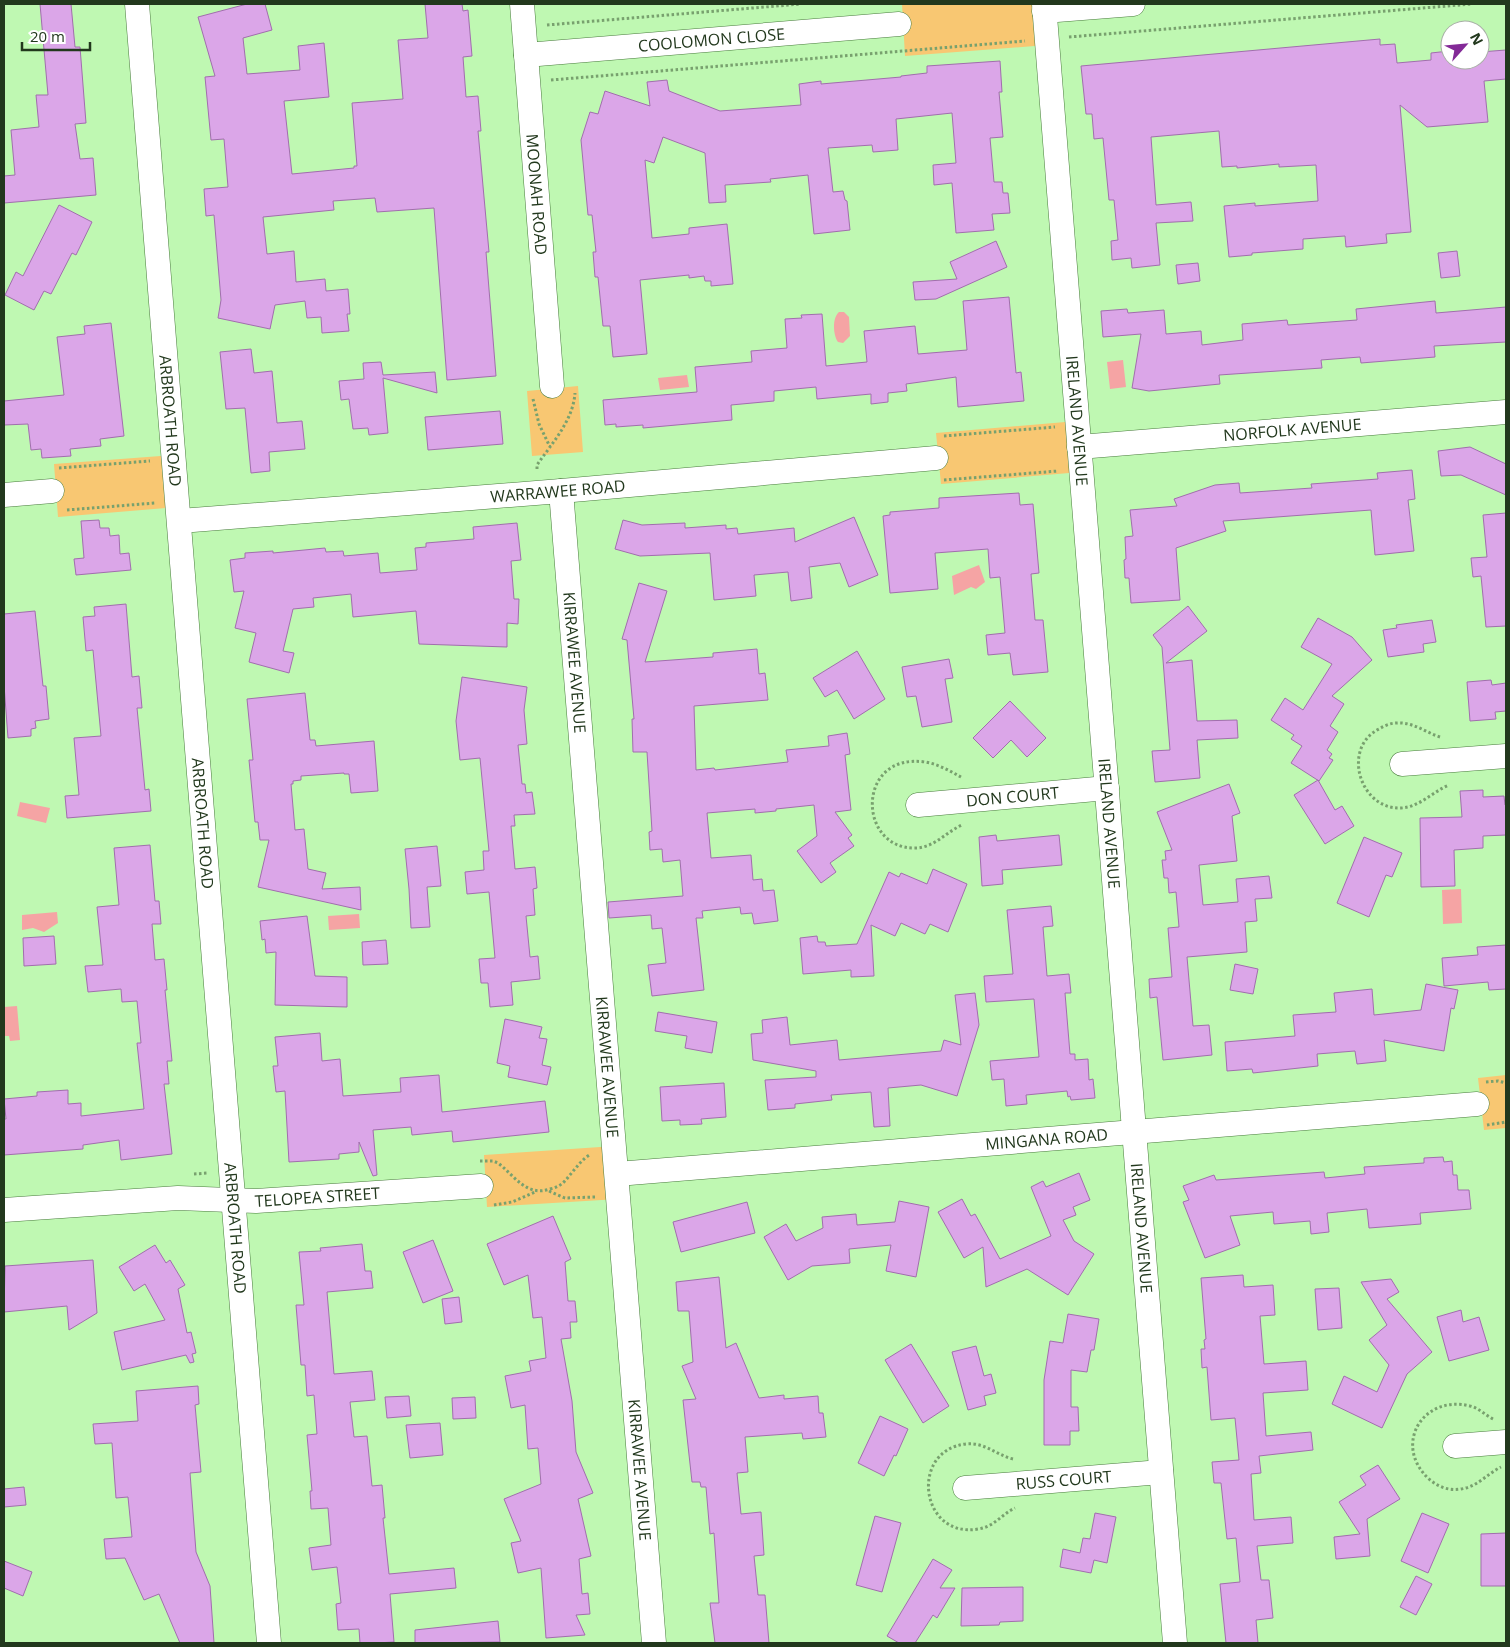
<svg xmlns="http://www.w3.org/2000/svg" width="1510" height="1647" font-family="'Open Sans',sans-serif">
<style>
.green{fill:#f8c772}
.water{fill:#f5a4a4}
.building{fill:#dba6e8;stroke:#a16ead}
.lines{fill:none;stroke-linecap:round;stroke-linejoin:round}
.minor-casing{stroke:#497c3d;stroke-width:25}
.path{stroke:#78a16e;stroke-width:3;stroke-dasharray:2.5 2.5;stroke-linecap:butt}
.minor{stroke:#fff;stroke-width:24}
.labels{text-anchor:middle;stroke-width:4;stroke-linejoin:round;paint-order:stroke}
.street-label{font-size:16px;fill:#22381d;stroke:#fff}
</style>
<rect width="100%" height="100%" fill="#bff8b2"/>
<path class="green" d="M902 4H1044L1047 45 905 56Z
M578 386 583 452 532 456 527 391Z
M1077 421 1081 472 941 484 936 433Z
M174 455 178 507 58 517 54 464Z
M1506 1075V1128L1484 1130 1478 1078Z
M615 1146 618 1199 487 1207 484 1155Z"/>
<path class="water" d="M839 312H844L849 317 850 336 843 343 838 342C833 335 832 318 839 312Z
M1123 360 1126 387 1110 389 1107 362Z
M687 375 689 387 660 390 658 378Z
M979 565 985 582 976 589 971 587 954 595 952 576Z
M20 802 50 808 46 823 17 816Z
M1461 889 1462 923 1443 924 1442 890Z
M57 912 58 923 44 932 33 928 22 930V915Z
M359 914 360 928 329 930 328 916Z
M17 1006 20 1040 10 1041 9 1036H5L4 1007Z"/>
<path class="building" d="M40 4H71L75 47H80L86 123 75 124 80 159 93 158 96 195 4 203V176L15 175 11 130 39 127 36 95H48Z
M247 4H265L272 30 243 38 247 74 300 70 298 46 324 43 329 97 284 101 292 174 354 168V166H357L352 103 403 99 398 40 428 38 425 4H462L463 11 468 10 472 56 463 57 466 97 478 96 481 131H478L489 252H486L496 376 447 380 434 208 377 212 375 198 333 201 334 210 263 217 267 254 294 251 296 282 325 279 326 291 348 289 350 314H347L349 331 322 333 321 317 307 318 305 301 275 305 270 329 218 318 221 300 214 215 206 216 204 189 228 187 224 139 211 140 205 77 215 76 198 17Z
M1380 39V45L1395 44 1397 63 1431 60V53L1449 51 1450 60H1480V52L1506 50V79L1484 81 1488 122 1427 127 1400 105 1411 232 1386 234 1387 243 1346 247 1345 236 1303 239V249L1252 253V255L1229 257 1224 206 1255 203V206L1318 201 1316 165 1279 167V164L1237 168V166L1222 167 1219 131 1151 137 1156 205 1191 202 1193 221 1156 223 1160 265 1132 268 1131 258 1112 260 1111 241 1118 240 1114 200H1109L1103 138 1094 139 1092 114H1086L1081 66Z
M1000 61 1002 92H999L1003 137 990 138 994 182H1002L1003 193H1008L1010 213 992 214 994 230 956 233 952 183 934 185 933 165 956 163 952 113 896 119 898 150 873 152 872 145 828 148 833 192 843 191 845 200 847 201 850 230 814 234 808 175 770 179 771 182 725 185 726 202 709 203 705 153 663 137 654 163 645 160 652 238 689 234V228L727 224 733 284 711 286V281H705L704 276 689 278V275L640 280 647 354 613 357 610 326H603L598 277H595L593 252H596L592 215H588L581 140 590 112 598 114 605 91 650 106 647 82 667 80 669 91 720 111 801 105 799 84 821 81V84L901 77V76L927 73V66Z
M59 205 92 222 76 255 72 253 51 294 44 291 34 310 5 295 16 272 23 276Z
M996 241 1007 267 936 299 915 300 913 282 957 279 950 262Z
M1457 251 1460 276 1441 278 1438 253Z
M1198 263 1200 281 1178 284 1176 265Z
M1009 297 1016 373 1021 372 1024 401 958 407 956 377 906 384 907 391 888 393V402L871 404V394L817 399 816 387 774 391V401L731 405 732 420 643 428V425L616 427V424L605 425 603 400 697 392 695 367 752 362 751 351 787 348 785 319 802 318 801 315 822 314 826 366 867 362 864 331 915 326 918 354 967 350 963 301Z
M1435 301 1436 313 1506 307V342L1434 346 1435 357 1361 363 1360 357 1321 360 1322 368 1219 375 1220 384 1149 391 1132 388 1141 334 1103 337 1101 311 1127 309 1128 313 1164 310 1166 334 1201 331 1202 345 1243 340 1242 324 1287 320 1288 325 1357 320 1356 309Z
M111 323 124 436 100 439 101 446 70 449 71 456 42 458 41 449 31 450 28 424 4 425V401L64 395 57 337 85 334 84 326Z
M251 349 254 373 272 371 277 423 302 421 305 449 269 452 270 471 251 473 245 408 226 409 220 352Z
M381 362 383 375 435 372 437 393 383 378 388 433 369 435 368 428 353 429 349 399 341 400 339 381 364 379 363 363Z
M500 411 503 444 428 450 425 417Z
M1470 447 1506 464V495L1461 475 1441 476 1438 451Z
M1412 470 1415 499 1408 500 1414 551 1375 555 1371 510 1223 521 1226 531 1176 548 1180 600 1131 603 1129 578H1125L1124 560 1126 559 1125 537 1133 536 1130 510 1177 506 1174 499 1215 485 1239 483 1240 493 1312 488 1311 484 1378 479 1377 473Z
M1019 493 1020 505 1033 504 1039 573 1031 574 1035 620H1043L1048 672 1013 675 1010 653 988 655 986 635 1005 633 1000 577 990 578 988 549 935 553 938 589 890 593 883 516 890 515V512L939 508V498Z
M1506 513V626L1486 627 1481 576 1473 577 1471 558 1487 557 1483 515Z
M854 517 878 575 849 587 840 563 809 567 812 598 791 601 788 572 754 575 756 596 714 600 710 553 640 556 615 549 623 520 642 525 685 523V528L726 525V529L737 528 738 534 794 528 795 542Z
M99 520 100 528H109L110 536 119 535 120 554 129 553 131 570 76 575 74 559 84 558 81 521Z
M517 523 521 560 511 561 514 599H519L518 624 507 623V647L419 644 416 611 353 617 351 594 313 598 314 607 293 609 283 651 294 653 289 673 249 662 256 633 235 628 244 591 234 592 230 560 245 558V553L273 551V553L325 548 326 552 343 551 344 556 378 553 380 573 417 570 415 548 426 547V543L474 539 473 527Z
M639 583 667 591 645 662 713 657V653L757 649 759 674 765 673 768 700 694 706 696 770 714 768 715 770 788 762 786 750 829 746 828 736 847 733 850 754 845 755 851 810 835 812 852 835 848 838 854 846 830 863 836 872 821 883 797 851 817 836 814 805 776 809V811L755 813V809L707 813 711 858 751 855 753 880 762 879 763 891 774 890 778 921 754 924 752 913 741 914 740 907 702 911 703 918H696L704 990 652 996 648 965 666 963 662 928 652 929 651 915 609 918 608 902 683 896 680 860 663 862 662 849 650 850 649 832 652 831 647 752H633L632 719H634L627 640 622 639Z
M126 604 132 677 139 676 142 708H137L145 790 149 789 151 811 67 818 65 796 79 795 74 738 101 736 93 650 86 651 83 617 95 616 94 607Z
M1188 606 1207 631 1166 663 1192 660 1197 721 1237 720 1238 738 1197 740 1200 778 1155 782 1152 751 1170 750 1162 647 1153 635Z
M35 611 43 686H46L49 719 35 721 36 728 31 729V736L8 738 4 685V614Z
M1318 618 1352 637 1372 660 1332 696 1344 704 1330 726 1338 732 1327 750 1332 754 1329 758 1333 760 1319 781 1291 763 1302 746 1291 739 1294 735 1271 720 1285 698 1303 710 1332 664 1301 647Z
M1432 620 1436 642 1423 644 1424 652 1388 657 1383 630 1397 628 1396 625Z
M857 651 885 699 854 719 837 690 825 697 813 678Z
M949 659 953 678 945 679 952 722 922 727 916 696 907 697 902 667Z
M462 677 527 687 524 710 527 744 518 745 522 784H525L526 793 532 792 535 814 514 815 515 826H511L515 869 535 867 537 888 533 889 535 915 526 916 530 957 538 956 540 979 511 982 513 1005 490 1007 488 983H481L479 959 495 958 489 892 467 894 465 872 484 870 483 851H489L480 758 460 760 456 721Z
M1491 680 1492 685 1506 683V711L1495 712 1496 719 1470 721 1467 682Z
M305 693 310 740H315L316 746 374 741 378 791 351 793 349 774H344V773L301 776V780L293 781V784H291L295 830 304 829 308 869 326 873 322 889 360 887 361 910 258 887 269 840H260L258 822H255L249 760H253L247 699Z
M1010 701 1046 738 1027 757 1011 740 993 758 973 738Z
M1318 780 1335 810 1342 806 1354 826 1325 844 1294 795Z
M1229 784 1240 813 1232 816 1237 861 1199 865 1203 905 1238 902 1236 879 1269 876 1272 898 1255 899 1257 921 1245 922 1247 952 1187 957 1193 1026 1209 1025 1212 1055 1163 1060 1157 997 1150 998 1149 979 1172 977 1168 928 1179 927 1176 892 1169 893 1168 878H1164L1162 860H1166L1165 851 1172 850 1157 812Z
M1483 790V797L1504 796 1505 805H1506V835L1483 836V848L1454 850 1455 886 1421 887 1420 818 1462 817 1460 791Z
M996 835 997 841 1059 835 1062 865 1002 870 1003 884 982 886 979 837Z
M1364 837 1402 853 1392 877 1386 875 1369 917 1337 903Z
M150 845 155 901H159L161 924H152L155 960 164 959 167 990H165L172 1061H167L169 1084H164L172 1154 121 1160 119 1140 83 1145V1149L4 1155V1119H6L4 1099 37 1096V1092L68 1090V1104L81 1103V1116L144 1109 137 1043H141L137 1001 122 1002 121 989 88 992 85 966 103 965 97 907 119 905 114 848Z
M437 846 441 886 427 887 430 927 411 928 409 889 405 849Z
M933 869 967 884 948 932 930 924 925 934 901 923 895 936 871 925 874 976 851 977V970L803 974 800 938 817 936 818 942H825L826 946 857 944 889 872 899 877 901 873 927 884Z
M1051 906 1053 926 1043 927 1047 976 1069 974 1071 993H1065L1070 1054H1075V1060L1088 1059 1089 1080 1093 1079 1095 1098 1071 1100 1070 1096 1068 1097 1067 1091 1026 1095 1027 1104 1006 1106 1004 1079 992 1080 990 1061 1039 1057 1034 999 986 1002 984 976 1013 974 1007 910Z
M307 916 315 976 347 977V1007L275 1005 276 952 266 953 265 939 262 940 260 921Z
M54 936 56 964 24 966 23 938Z
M386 940 388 964 363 965 362 942Z
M1506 945V989L1489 990 1488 982 1444 986 1442 958 1478 955 1477 947Z
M1235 964 1258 969 1253 994 1230 990Z
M1426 984 1458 990 1454 1009 1451 1008 1444 1051 1384 1040 1386 1061 1357 1064 1355 1051 1317 1054 1318 1066 1253 1073 1252 1069 1227 1071 1225 1042 1295 1036 1293 1015 1336 1012 1334 993 1372 989 1374 1015 1421 1010Z
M975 993 979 1025 957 1096 921 1085 888 1088 890 1126 874 1127 871 1092 831 1095 832 1100 795 1104V1108L768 1110 765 1080 816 1077V1071L753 1060 751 1034 763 1033 762 1020 787 1017 790 1045 837 1040 839 1060 941 1051 944 1040 961 1045 955 995Z
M658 1012 717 1022 712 1053 685 1048 687 1036 655 1031Z
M505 1019 542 1027 539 1038 547 1039 542 1065 551 1067 547 1085 508 1077 510 1066 497 1063Z
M320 1033 322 1061 340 1059 343 1096 401 1092 400 1078 439 1075 442 1112 545 1101 549 1132 453 1142 452 1131 412 1135 411 1127 373 1130 377 1175 373 1176 359 1142V1152L339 1154V1159L289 1162 285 1091 276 1092 273 1066H278L275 1037Z
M724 1083 726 1117 701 1119 702 1124 680 1125V1120L662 1121 660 1087Z
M1443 1157 1444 1162 1452 1161 1453 1175H1457L1458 1190H1469L1471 1209 1420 1213 1421 1224 1369 1228 1367 1209 1327 1213 1329 1232 1311 1234 1310 1221 1274 1224 1273 1212 1230 1216 1240 1245 1205 1258 1183 1202 1189 1200 1183 1186 1214 1175 1216 1180 1324 1172 1325 1178 1365 1174 1364 1167 1424 1163V1158Z
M1079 1173 1090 1200 1073 1207 1076 1215 1063 1220 1074 1241 1094 1254 1068 1295 1027 1269 986 1287 983 1247 964 1258 938 1212 962 1199 971 1216 975 1214 1000 1259 1051 1236 1031 1187 1043 1181 1046 1187Z
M899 1201 929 1207 916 1277 886 1271 891 1245 849 1249 850 1263 812 1266 788 1280 764 1237 786 1224 796 1241 823 1228 822 1217 856 1214 857 1225 895 1222Z
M747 1202 755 1233 681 1252 673 1222Z
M553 1216 571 1259 565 1262 568 1301H575L577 1322H570L571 1338 561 1339 572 1401 576 1452 593 1493 578 1499 591 1556 579 1559 582 1594 588 1593 590 1614 576 1615 585 1635 546 1638 541 1568 518 1573 511 1543 521 1541 504 1499 541 1484 538 1448 528 1449 525 1405 511 1408 505 1376 531 1371 529 1361 546 1358 542 1317 533 1318 528 1275 504 1285 487 1244Z
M433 1240 453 1291 423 1303 403 1252Z
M362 1244 365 1271H371L373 1288 327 1292 334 1374 372 1371 375 1400 350 1402 354 1437 367 1436 372 1486 382 1485 385 1518H383L389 1574 454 1568 456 1588 390 1594 394 1642 376 1643H360L359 1629 338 1630 336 1604 341 1603 337 1567 312 1570 309 1548 331 1545 328 1508 311 1509 310 1491H312L307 1435 317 1434 314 1395 307 1396 305 1365H301L296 1305H304L299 1252 321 1251 320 1248Z
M155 1245 166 1263 170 1260 185 1285 178 1289 187 1333 191 1332 196 1353 192 1354 194 1362 190 1363 186 1355 122 1370 114 1332 165 1320 145 1284 134 1291 119 1267Z
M93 1260 97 1313 69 1330 67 1306 4 1312 5 1266Z
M1243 1275 1244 1287 1273 1285 1275 1315 1260 1316 1264 1364 1306 1361 1308 1390 1263 1393 1266 1436 1311 1432 1313 1450 1259 1456 1261 1473 1251 1474 1254 1520 1291 1517 1293 1543 1257 1546 1261 1580H1269L1273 1618 1256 1620 1258 1643H1226L1220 1584 1240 1582 1236 1538 1227 1539 1221 1483H1214L1212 1462 1239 1460 1235 1418 1211 1420 1207 1367 1202 1368 1201 1349H1205L1204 1340 1206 1339 1201 1278Z
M719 1277 726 1348 736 1343 759 1398 784 1395V1399L818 1396 819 1413H823L826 1437 803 1439 802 1433 745 1437 748 1472 737 1473 741 1514 761 1512 764 1555 754 1556 758 1595H765L769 1643H715L710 1603H719L714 1533 710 1534 706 1487H701L700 1482H692L683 1400 696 1399 682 1366 693 1362 689 1311H678L676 1282Z
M1391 1279 1399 1292 1387 1299 1432 1352 1407 1374 1382 1428 1332 1404 1344 1376 1377 1392 1389 1365 1369 1340 1387 1325 1361 1282Z
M1339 1288 1342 1328 1318 1330 1315 1289Z
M459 1297 462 1322 445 1324 442 1299Z
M1461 1310 1463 1322 1479 1317 1489 1350 1449 1361 1437 1317Z
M1068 1314 1099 1319 1094 1350H1091L1087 1372 1071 1370V1407H1078L1079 1431H1070V1445H1044V1380L1050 1341 1063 1343Z
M911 1344 949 1406 923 1423 885 1360Z
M976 1346 984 1376 991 1374 996 1393 984 1396 986 1405 968 1410 952 1352Z
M198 1386 199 1404 195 1405 201 1472 190 1473 196 1552 210 1586 214 1643H180L159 1594 144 1600 125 1558 106 1559 104 1539 132 1537 128 1497 116 1498 112 1443 95 1444 93 1424 138 1421 136 1391Z
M409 1396 411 1416 387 1418 385 1397Z
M475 1397 476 1418 453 1419 452 1398Z
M880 1416 908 1429 896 1456 894 1455 884 1476 858 1463Z
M440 1423 443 1455 410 1458 406 1425Z
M1378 1465 1400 1499 1367 1519 1370 1556 1336 1559 1334 1537 1360 1534 1339 1502 1366 1485 1360 1476Z
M24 1487 26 1505 4 1507V1489Z
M1095 1513 1116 1517 1107 1563 1094 1560 1091 1573 1060 1567 1063 1549 1080 1553 1083 1538 1090 1539Z
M1422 1513 1449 1524 1428 1573 1401 1561Z
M875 1516 901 1523 882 1592 856 1585Z
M1506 1533V1586H1481V1534Z
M933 1559 952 1570 940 1588H955L937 1618 933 1615 915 1643H899L887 1636Z
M4 1561 32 1572 23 1596 4 1588Z
M1416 1576 1432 1584 1416 1615 1400 1607Z
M1023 1587V1621L1000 1622 999 1625 961 1626 962 1588Z
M498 1621 500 1642 415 1643V1630Z"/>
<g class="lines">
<g class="minor-casing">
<g id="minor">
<path id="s1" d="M137 4 269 1643"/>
<path id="s2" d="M522 4 552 386"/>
<path id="s3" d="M1044 4 1175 1643"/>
<path d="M1044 11 1133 4"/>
<path id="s4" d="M526 55 899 24"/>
<path id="s5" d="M1079 447 1506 412"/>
<path id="s6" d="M561 491 654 1643"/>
<path d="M4 495 52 491"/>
<path id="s7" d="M180 521 561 491 936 458"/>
<path d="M1402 764 1506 756"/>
<path id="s8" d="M918 805 1107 788"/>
<path id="s9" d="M617 1174 1477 1104"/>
<path id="s10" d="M4 1210 178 1198 256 1201 481 1186"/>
<path d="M1455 1446 1506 1442"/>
<path id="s11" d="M965 1488 1161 1472"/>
</g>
</g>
<path class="path" d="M547 25 801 4
M1069 37 1472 4
M551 80 1025 41
M533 399 539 424 550 447
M944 436 1055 427
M59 468 150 461
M537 469V465C552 443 573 421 575 393
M944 480 1058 471
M67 510 155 503
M1440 737C1425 732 1413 722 1397 723 1390 723 1384 726 1379 729 1341 748 1360 810 1401 808 1420 807 1432 792 1449 785
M961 777C950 771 938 764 925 762 856 752 857 849 915 848 934 848 946 832 962 825
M1486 1082 1498 1081 1506 1083
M1487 1125 1506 1122
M480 1161H493L498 1163C515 1176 526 1197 550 1189 559 1187 564 1183 569 1176 576 1168 582 1159 591 1154
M194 1174 208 1173
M549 1191 565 1198 596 1197
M494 1205 512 1202 535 1192
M1493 1419C1485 1415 1479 1408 1470 1406 1423 1394 1392 1445 1429 1479 1438 1487 1449 1491 1461 1489 1477 1487 1487 1474 1501 1467
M1013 1459C996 1455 985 1442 966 1444 909 1450 920 1539 978 1529 994 1527 1002 1514 1015 1508"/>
<use href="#minor" class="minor"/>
</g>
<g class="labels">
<g class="street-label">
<text dy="6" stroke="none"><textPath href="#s4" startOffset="186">COOLOMON CLOSE</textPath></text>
<text dy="6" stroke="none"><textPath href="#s2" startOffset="191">MOONAH ROAD</textPath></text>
<text dy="6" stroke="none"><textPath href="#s1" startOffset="418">ARBROATH ROAD</textPath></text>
<text dy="6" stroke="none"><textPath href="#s3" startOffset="418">IRELAND AVENUE</textPath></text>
<text dy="6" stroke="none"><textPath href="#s5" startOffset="214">NORFOLK AVENUE</textPath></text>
<text dy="6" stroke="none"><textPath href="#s7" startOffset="379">WARRAWEE ROAD</textPath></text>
<text dy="6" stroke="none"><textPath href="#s6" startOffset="172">KIRRAWEE AVENUE</textPath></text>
<text dy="6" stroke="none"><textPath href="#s8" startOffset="95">DON COURT</textPath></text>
<text dy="6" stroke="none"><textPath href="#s1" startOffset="822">ARBROATH ROAD</textPath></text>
<text dy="6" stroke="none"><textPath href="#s3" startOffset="822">IRELAND AVENUE</textPath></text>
<text dy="6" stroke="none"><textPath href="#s6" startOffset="578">KIRRAWEE AVENUE</textPath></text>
<text dy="6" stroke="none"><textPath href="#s9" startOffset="431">MINGANA ROAD</textPath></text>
<text dy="6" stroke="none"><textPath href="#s10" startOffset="314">TELOPEA STREET</textPath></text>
<text dy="6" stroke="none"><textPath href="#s1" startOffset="1228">ARBROATH ROAD</textPath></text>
<text dy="6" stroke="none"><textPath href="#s3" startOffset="1228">IRELAND AVENUE</textPath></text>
<text dy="6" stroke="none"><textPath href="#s6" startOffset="982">KIRRAWEE AVENUE</textPath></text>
<text dy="6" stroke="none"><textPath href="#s11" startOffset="99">RUSS COURT</textPath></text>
</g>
</g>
<rect width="1510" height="1647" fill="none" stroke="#22381d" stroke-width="10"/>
<g transform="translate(1465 45) rotate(63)"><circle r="24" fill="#ffffff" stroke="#a7afa5"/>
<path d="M0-4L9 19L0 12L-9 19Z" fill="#832a97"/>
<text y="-8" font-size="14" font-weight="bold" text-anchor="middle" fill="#22381d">N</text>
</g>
<path d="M22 42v8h68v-8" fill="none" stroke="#22381d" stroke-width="2.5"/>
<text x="30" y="42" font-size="15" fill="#22381d" stroke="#ffffff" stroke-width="4" paint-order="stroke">20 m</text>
</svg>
